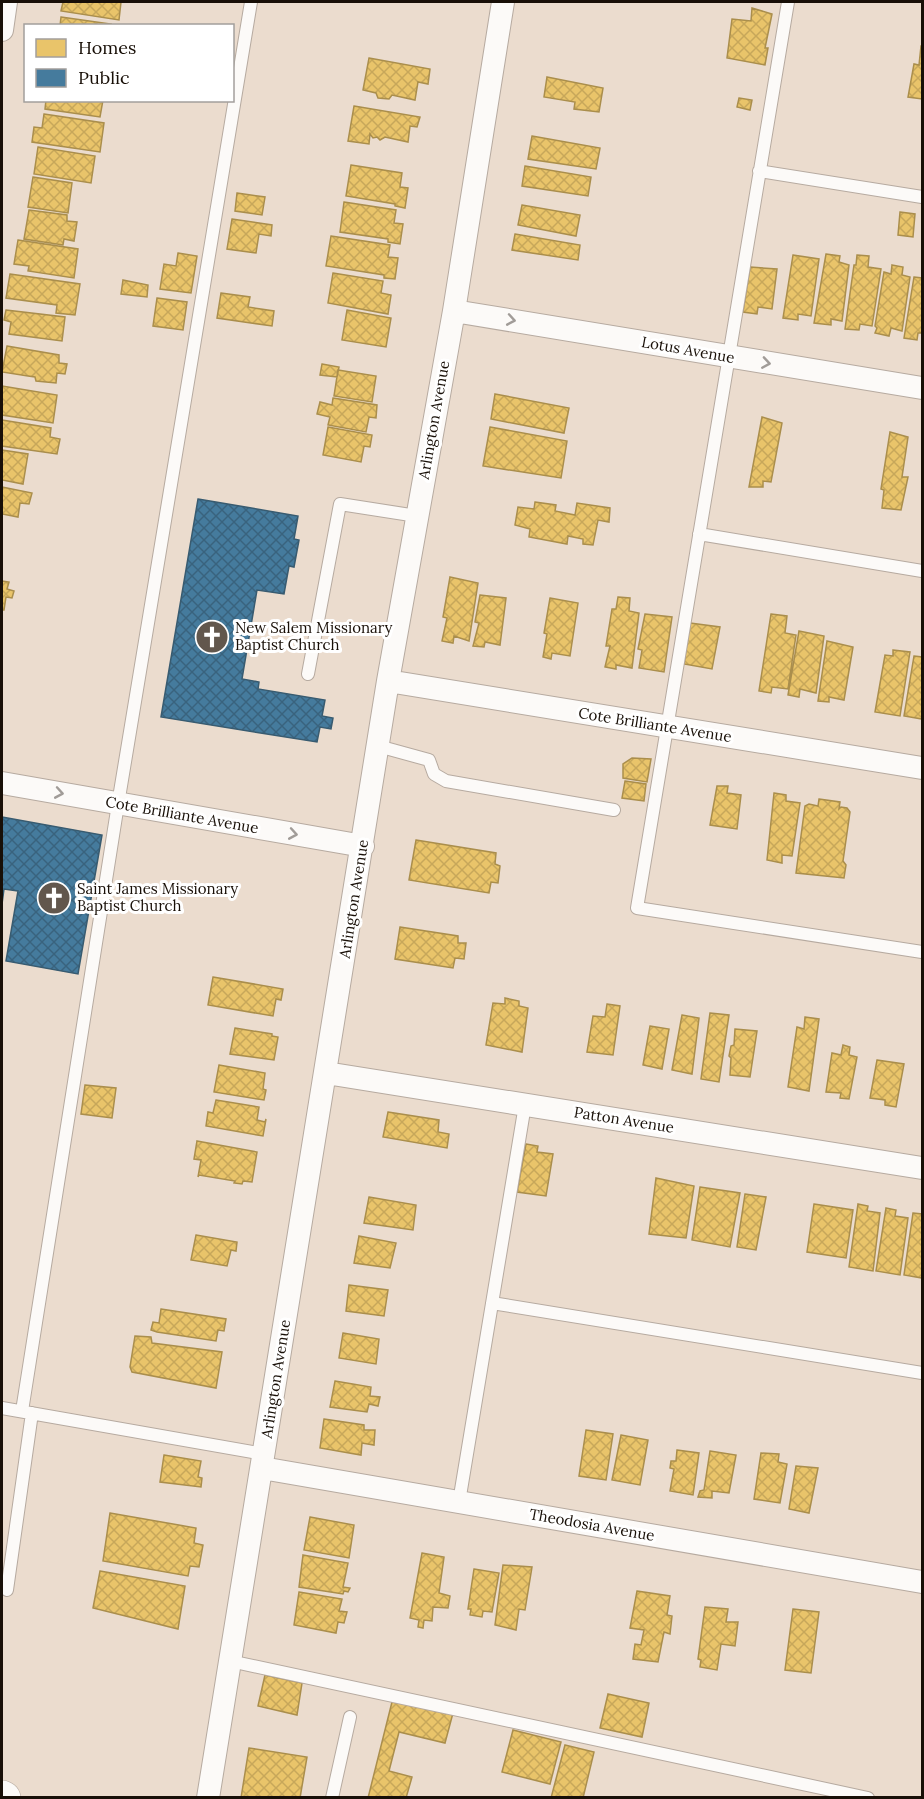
<svg xmlns="http://www.w3.org/2000/svg" width="924" height="1799" font-family="Lora,serif">
<style>
.homes{fill:url(#homes-cross-hatch);stroke:#aa8e4c;stroke-width:1.5}
.public{fill:url(#public-cross-hatch);stroke:#385b70;stroke-width:1.5}
.lines{fill:none;stroke-linecap:round;stroke-linejoin:round}
.lane-casing{stroke:#b6aaa0;stroke-width:14}
.street-casing{stroke:#b6aaa0;stroke-width:24}
.secondary-casing{stroke:#b6aaa0;stroke-width:34}
.lane{stroke:#fcfaf8;stroke-width:12}
.street{stroke:#fcfaf8;stroke-width:22}
.secondary{stroke:#fcfaf8;stroke-width:33}
.oneway{stroke:#a19c98}
.labels{text-anchor:middle;stroke-width:6;stroke-linejoin:round;paint-order:stroke}
.street-label{font-size:15px;fill:#180f07;stroke:#fff}
.poi-label{font-size:15px;fill:#180f07;stroke:#fff;text-anchor:start}
</style>
<defs>
<pattern id="homes-cross-hatch" width="8" height="8" patternUnits="userSpaceOnUse" patternTransform="scale(1.5)"><rect width="8" height="8" fill="#e9c46a"/><path d="M0 0l8 8M0 8l8-8" fill="none" stroke="#c7a75a"/></pattern>
<pattern id="public-cross-hatch" width="8" height="8" patternUnits="userSpaceOnUse" patternTransform="scale(1.5)"><rect width="8" height="8" fill="#457b9d"/><path d="M0 0l8 8M0 8l8-8" fill="none" stroke="#39637e"/></pattern>
</defs>
<rect width="100%" height="100%" fill="#ebdcce"/>
<path class="homes" d="M63 2H121L119 20 61 11Z
M752 8 772 14 765 48H768L765 65 727 58 732 19 751 21Z
M61 17 111 24 110 26H60Z
M921 46H922V99L908 97 914 64 919 65Z
M369 58 430 69 428 84 418 82 415 100 392 95 389 99 378 98 376 93 363 90Z
M547 77 603 88 599 112 574 109 575 102 544 97Z
M739 98 752 100 750 110 737 107Z
M46 100H103L100 117 45 109Z
M354 106 420 117 417 127 410 126 408 142 385 137 380 140 377 137 373 138 370 134 369 144 348 141Z
M44 114 104 123 100 152 32 142 34 127 42 128Z
M532 136 600 148 596 169 528 159Z
M38 147 95 156 91 183 34 174Z
M351 165 402 173 400 187 408 188 405 208 395 206V204L346 196Z
M525 166 591 177 588 196 522 186Z
M33 177 72 183 68 213 28 207Z
M237 193 265 197 262 215 235 211Z
M344 202 396 210 394 223 403 224 400 244 388 242V239L340 232Z
M522 205 580 215 576 236 518 225Z
M29 210 67 215V221L77 222 74 241 64 239 63 245 24 239Z
M900 212 915 214 913 237 898 235Z
M232 219 272 225 271 236 259 234 256 253 227 249Z
M515 234 580 245 578 260 512 250Z
M331 236 390 245 388 257 398 258 395 279 384 278V275L326 266Z
M18 240 78 249 74 278 28 271 29 266 14 264Z
M178 253 197 256 191 293 160 289 164 264 176 266Z
M826 254 840 256 839 262 849 265 842 321 831 319V325L814 323Z
M793 255 819 259 811 316 798 314V320L783 318Z
M857 255 869 256 868 267 881 269 872 326 860 324 859 330 845 329 854 265H856Z
M892 265 903 267 902 275 910 277 902 331 891 328 889 336 875 333 877 328 875 326 884 272 891 274Z
M750 267 777 269 772 309 758 307 757 314 743 312Z
M333 273 383 281 381 293 391 295 388 314 328 303Z
M10 274 80 284 75 315 56 313 57 305 6 298Z
M914 277 922 278V333H918L917 340 904 338Z
M123 280 148 285 147 297 121 294Z
M221 293 250 297 248 307 274 311 272 326 217 318Z
M157 298 187 302 183 330 153 326Z
M6 310 65 317 62 341 9 334 11 322 4 320Z
M347 310 391 318 386 347 342 340Z
M7 346 59 355V363L67 364 65 374 57 373 56 383 36 381 35 377 28 376 2 372Z
M322 364 339 367 337 377 320 375Z
M338 370 376 376 372 402 334 396Z
M2 386 57 395 53 423 2 415Z
M495 394 569 408 564 433 491 419Z
M333 398 377 405 376 418 369 417 366 432 328 425 330 417 317 414 320 402 332 405Z
M762 417 782 423 771 482 763 481V487H749Z
M2 420 51 428 50 437 60 439 57 454 2 446Z
M328 427 372 435 370 447 364 446 361 462 323 455Z
M490 427 567 441 561 478 483 466Z
M890 432 908 437 902 477H908L901 510 882 508 884 490 881 489Z
M2 450 28 454 23 484 2 480Z
M2 487 32 493 29 504 20 503 18 517 2 514Z
M535 502 556 505 555 511 575 515 577 503 610 508 609 522 598 520 593 545 583 544V539L568 536 567 544 529 537 530 529 515 525 518 507 534 509Z
M450 577 478 583 469 641 454 636 453 643 442 641 447 618 443 617Z
M2 581 9 582 7 589 14 591 12 598 6 597 4 610H2Z
M480 595 506 598 500 645 485 642 484 647 473 646 479 623 475 622Z
M618 597 630 598 629 611 639 613 632 668 616 665V669L605 667 610 646H606L612 609H616Z
M550 598 578 603 570 656 552 653 551 659 543 657 547 634 544 633Z
M645 614 672 617 664 672 639 668 642 650 638 649Z
M771 614 787 616 785 633 796 635 788 689 772 687 771 693 759 691Z
M690 623 720 627 712 669 684 664Z
M799 631 824 636 816 693 800 689 799 697 788 695Z
M827 641 853 647 844 700 829 697V702L818 701Z
M893 650 910 652 900 716 875 712 885 655 893 656Z
M914 656 922 657V719L904 716Z
M632 758 651 759 647 782 623 778V764Z
M625 781 646 784 644 801 622 798Z
M717 786H728L727 793 741 795 737 829 710 825Z
M774 793 786 795V801L800 803 792 856 782 855V863L767 860Z
M819 799 840 802 839 809 841 807 847 808 850 812 843 861 846 865 844 878 796 873 805 806 809 804 818 806Z
M416 840 496 853 495 864 500 866 498 883 491 882 489 893 409 880Z
M400 927 458 936V943H466L464 959 455 958 453 968 395 959Z
M213 977 283 989 281 1000 276 999 273 1016 208 1005Z
M505 998 519 1001V1006L528 1008 522 1052 486 1045 493 1003 505 1004Z
M607 1004 620 1006 613 1055 587 1052 593 1016 605 1017Z
M710 1013 729 1015 719 1082 701 1079Z
M682 1015 699 1018 692 1074 672 1070Z
M805 1017 819 1019 809 1091 788 1087 797 1027 804 1029Z
M650 1026 669 1029 662 1069 643 1065Z
M235 1028 272 1034V1036L278 1037 274 1060 230 1054Z
M735 1029 757 1031 750 1077 730 1075 731 1058 729 1056 731 1046 734 1045Z
M843 1045 850 1047 849 1055 857 1057 849 1099 840 1098 841 1093 826 1092 832 1053 841 1055Z
M877 1060 904 1064 896 1107 885 1105V1100L870 1098Z
M219 1065 265 1073 263 1089 266 1090 264 1100 214 1092Z
M85 1085 116 1088 112 1118 81 1114Z
M216 1100 259 1107 257 1120 265 1122 266 1119 263 1136 206 1126 208 1112 213 1113Z
M388 1112 439 1120 438 1132 449 1134 447 1148 383 1137Z
M197 1141 257 1152 252 1182 243 1181 242 1184 234 1183 235 1181 199 1175 198 1177 201 1160 194 1159Z
M526 1144 538 1146 537 1152 553 1154 546 1196 517 1192Z
M656 1178 694 1186 686 1238 649 1234Z
M700 1187 740 1193 730 1247 692 1240Z
M745 1194 766 1197 756 1250 737 1247Z
M369 1197 416 1205 413 1230 364 1223Z
M814 1204 853 1210 846 1258 807 1252Z
M858 1204 868 1206 867 1211 880 1213 873 1271 849 1267Z
M886 1208 896 1210 895 1216 908 1218 900 1275 876 1271Z
M913 1213 922 1214V1278L904 1275Z
M196 1235 237 1242 236 1251 231 1250 227 1266 191 1260Z
M359 1236 396 1243 390 1268 354 1263Z
M349 1285 388 1290 384 1316 346 1311Z
M161 1309 226 1319 224 1331 218 1330 216 1341 157 1332 151 1330 153 1322 159 1323Z
M343 1333 379 1339 376 1364 339 1358Z
M135 1336 151 1337 152 1343 222 1352 216 1388 132 1372 130 1367Z
M335 1381 371 1387 370 1396 380 1397 378 1406 369 1404 367 1412 330 1407Z
M324 1419 364 1425V1430H375L374 1445 362 1443 361 1455 320 1448Z
M586 1430 613 1434 606 1480 579 1476Z
M621 1435 648 1440 640 1485 612 1480Z
M677 1450 699 1453 693 1495 670 1491 674 1469 670 1468 671 1461H676Z
M710 1451 736 1455 729 1493 712 1491V1498L698 1497 700 1491 704 1490Z
M761 1453 779 1454 778 1462 787 1464 780 1503 754 1499Z
M164 1455 201 1461 198 1477 202 1478 201 1487 160 1482Z
M796 1466 818 1468 809 1513 789 1509Z
M110 1513 196 1528 194 1543 203 1545 199 1567 190 1566 188 1576 103 1561Z
M310 1517 354 1525 349 1558 304 1550Z
M422 1553 444 1557 439 1593 450 1596 448 1608 433 1607 432 1621 424 1620 423 1628 418 1627 419 1620 410 1618Z
M303 1555 348 1563 343 1587 350 1588 348 1592 344 1591 343 1594 299 1587Z
M503 1565 532 1567 525 1610 519 1609 516 1630 495 1625Z
M474 1569 499 1573 492 1612 483 1611 482 1617 470 1615 471 1609H468Z
M100 1571 185 1586 178 1629 93 1608Z
M637 1591 670 1596 667 1615 672 1616 670 1634 664 1632 658 1662 633 1659 635 1644 641 1645 644 1630 630 1628Z
M299 1592 342 1599 339 1611 347 1612 344 1623 338 1622 336 1633 294 1625Z
M705 1607 728 1609 726 1622H738L735 1646 721 1644 717 1670 700 1667 701 1660 698 1659Z
M793 1609 819 1612 811 1673 785 1670Z
M265 1675 302 1683 297 1715 258 1706Z
M608 1694 649 1703 642 1737 600 1728Z
M393 1698 453 1713 445 1743 399 1732 389 1771 412 1777 406 1798H368Z
M513 1730 561 1742 550 1784 502 1772Z
M565 1745 594 1752 583 1798H551Z
M249 1748 307 1757 300 1798H241Z"/>
<path class="public" d="M198 499 298 516 294 539 299 540 294 567 289 566 284 594 257 590 242 679 259 682 258 689 325 700 322 716 333 718 331 729 320 727 317 742 161 717Z
M2 817 102 835 78 974 6 961 18 891 4 889 2 904Z"/>
<g class="lines">
<g class="lane-casing">
<path id="lane" d="M788 2 637 908 922 952
M759 171 922 197
M699 534 922 571
M308 674 340 504 417 516
M378 746 429 760 434 774 446 781 614 810
M492 1303 922 1373
M2 1408 264 1454
M22 1411 118 804 251 2
M459 1502 525 1105
M7 1590 32 1413
M230 1661 868 1798
M332 1798 350 1717"/>
</g>
<g class="street-casing">
<path id="street" d="M2 30 6 2
M454 311 922 388
M388 681 922 768
M2 783 363 846
M326 1073 922 1168
M262 1468 922 1582
M208 1798 388 681 454 311 503 2"/>
</g>
<g class="secondary-casing">
<path id="secondary" d="M2 1797 4 1798"/>
</g>
<use href="#lane" class="lane"/>
<use href="#street" class="street"/>
<use href="#secondary" class="secondary"/>
</g>
<defs><path id="oneway-chevron" d="M-2-3.5L2.5 0L-2 3.5" fill="none" stroke-width="1.6" stroke-linecap="round" stroke-linejoin="round" transform="scale(1.5)"/></defs>
<g class="oneway">
<use href="#oneway-chevron" transform="translate(511 320) rotate(10)"/>
<use href="#oneway-chevron" transform="translate(766 363) rotate(9)"/>
<use href="#oneway-chevron" transform="translate(59 793) rotate(10)"/>
<use href="#oneway-chevron" transform="translate(293 834) rotate(10)"/>
</g>
<defs>
<g id="church-disc" transform="scale(1.725)"><circle r="9.5" fill="#62574d" stroke="#fff"/><path d="M-1.2-6h2.4v3.5h3.3v2.4h-3.3V6h-2.4V-.1h-3.3v-2.4h3.3Z" fill="#fff"/></g>
</defs>
<g fill-rule="evenodd">
<use href="#church-disc" x="212" y="637"/>
<use href="#church-disc" x="54" y="898"/>
</g>
<g class="labels">
<g class="street-label">
<text transform="translate(688 350) rotate(10)" y="5">Lotus Avenue</text>
<text transform="translate(434 420) rotate(-80)" y="5">Arlington Avenue</text>
<text transform="translate(655 725) rotate(9)" y="5">Cote Brilliante Avenue</text>
<text transform="translate(182 815) rotate(10)" y="5">Cote Brilliante Avenue</text>
<text transform="translate(354 899) rotate(-81)" y="5">Arlington Avenue</text>
<text transform="translate(624 1120) rotate(9)" y="5">Patton Avenue</text>
<text transform="translate(276 1379) rotate(-81)" y="5">Arlington Avenue</text>
<text transform="translate(592 1525) rotate(10)" y="5">Theodosia Avenue</text>
</g>
<g class="poi-label">
<text x="235" y="633">New Salem Missionary<tspan x="235" dy="17">Baptist Church</tspan></text>
<text x="77" y="894">Saint James Missionary<tspan x="77" dy="17">Baptist Church</tspan></text>
</g>
</g>
<rect width="924" height="1799" fill="none" stroke="#180f07" stroke-width="6"/>
<rect x="24" y="24" width="210" height="78" fill="#ffffff" stroke="#a39f9c" stroke-width="1.5"/>
<rect x="36" y="39" width="30" height="18" fill="#e9c46a" stroke="#a39f9c" stroke-width="1.5"/>
<text x="78" y="54" font-size="18" fill="#180f07">Homes</text>
<rect x="36" y="69" width="30" height="18" fill="#457b9d" stroke="#a39f9c" stroke-width="1.5"/>
<text x="78" y="84" font-size="18" fill="#180f07">Public</text>
</svg>
